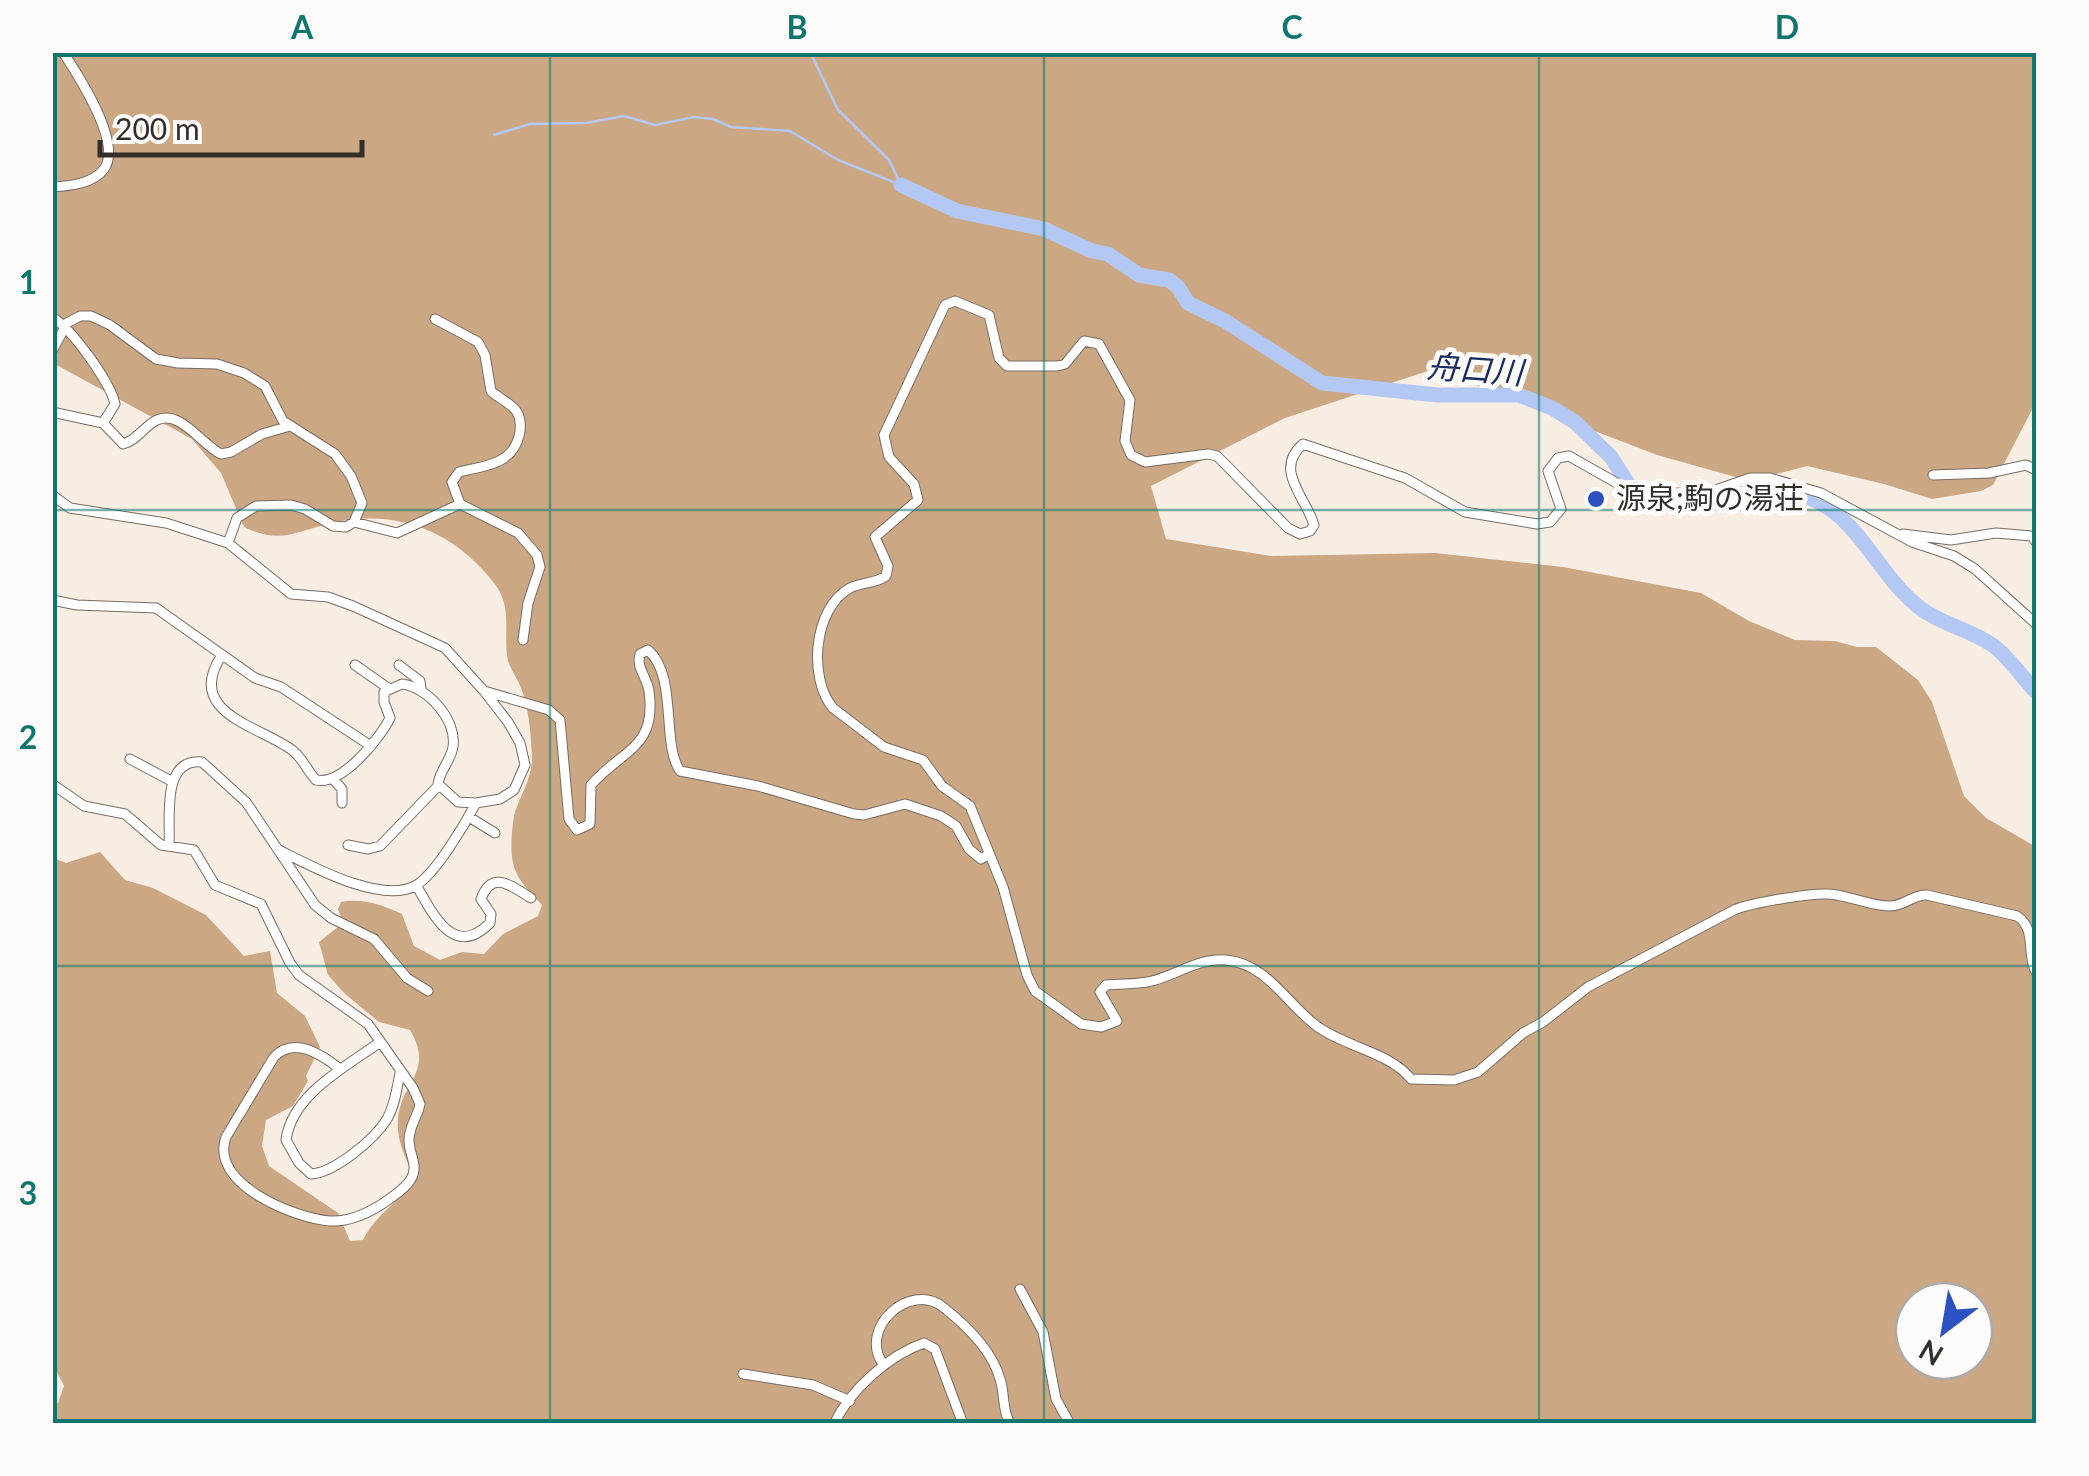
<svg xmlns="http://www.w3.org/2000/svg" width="2089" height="1476" font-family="Lato,'Noto Sans JP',sans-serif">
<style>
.forest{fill:#cca784;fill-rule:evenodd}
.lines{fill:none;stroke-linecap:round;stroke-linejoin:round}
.stream{stroke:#b4c8f4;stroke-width:2.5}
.river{stroke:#b4c8f4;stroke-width:15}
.minor-casing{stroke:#776d64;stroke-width:11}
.minor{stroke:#fff;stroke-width:9}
.grid{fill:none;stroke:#0f766e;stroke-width:2.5;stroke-opacity:0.55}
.poi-dot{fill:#2c51c1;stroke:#fefcfa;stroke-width:4}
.labels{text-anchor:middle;stroke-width:10;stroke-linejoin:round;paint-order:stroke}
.poi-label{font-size:30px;fill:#322e2a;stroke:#fefcfa;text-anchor:start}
.water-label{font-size:32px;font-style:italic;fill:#1a2e61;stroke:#fefcfa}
.neatline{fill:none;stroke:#0f766e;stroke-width:4}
.grid-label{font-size:32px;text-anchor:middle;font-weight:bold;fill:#0f766e}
</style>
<rect width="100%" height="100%" fill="#f8ede2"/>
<path class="forest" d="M53 53H2036V402L1993 485 1981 491 1932 499 1884 484 1807 466 1750 481 1657 455 1434 369 1285 418 1151 486 1166 539 1271 556 1435 553 1563 567 1701 593 1749 621 1795 640 1835 641 1857 647H1876L1918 680 1932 702 1964 796 1986 818 2036 847V1423L53 1424V1406L58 1403 64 1386 53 1364V858L66 863 100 852 125 880 153 888 206 915 244 956 270 951 277 993 305 1016 320 1047 306 1076 308 1081 293 1106 266 1120 262 1146 269 1166 338 1213 350 1241 363 1240C375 1215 399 1202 416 1179 406 1160 396 1141 398 1119 401 1081 435 1072 410 1030L379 1022 344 993 328 975 319 942 338 927 342 920 338 909 341 902C364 898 381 905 402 914L414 946 440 960 462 952 484 954 503 934 538 916 542 905C517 879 509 870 512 832 513 824 513 817 516 809 522 793 532 776 532 759 531 735 529 705 519 683 514 673 509 667 507 656 504 627 512 606 494 583 454 531 396 508 332 523 296 531 281 545 244 527L221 473 192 439 53 363ZM1914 1301H1974V1361H1914Z"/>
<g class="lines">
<path class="stream" d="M810 52 838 110 889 160 901 185
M494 135 530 124 586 123 624 116 655 125 694 117 713 119 731 127 790 131 838 160 901 185"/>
<path class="river" d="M901 185 957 211 1044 229 1092 251 1108 254 1139 275 1169 280 1178 287 1188 303 1225 321 1322 383 1437 395H1519L1552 408 1575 422 1611 457 1639 501C1689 514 1736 485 1784 491 1856 501 1870 569 1920 608 1942 625 1973 630 1995 647 2010 659 2023 678 2036 692"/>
<g class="minor-casing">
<path id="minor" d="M52 187C69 186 93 184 104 169 123 143 78 75 63 52
M52 317C72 329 110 382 115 404L103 423
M435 319 478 342 485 355 491 391C498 398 511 403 517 412 521 419 521 429 519 436 512 465 483 466 459 472L452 482 460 504 518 533 537 555 540 567 528 603 523 640
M52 351 67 323 80 316H91L110 325 156 359 178 363 217 364 244 373 265 386 283 421 335 454 351 476 362 503 354 522
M52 412 103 423 123 444C138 440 144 426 157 420 180 409 202 445 221 454L231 452 262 434 290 426
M1933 475 1989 473 2026 465 2036 470
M52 495 70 508 166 523 228 543 291 594 328 597 353 606 445 648 484 691 508 722 520 743 525 765 514 790 500 799 476 803 458 802 438 784C440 770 451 760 453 747 457 720 428 687 402 684L384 692V702L390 718C379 740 341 786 316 780 307 771 303 758 292 750 260 726 183 713 222 655
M1903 534 1951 540 1996 533 2032 536 2036 542
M228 543 237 518 256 506 291 505 305 509 333 526 346 527 354 522 397 533 460 504
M52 600 77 605 156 608 255 678 281 687 371 746
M2036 624 1975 569 1954 556 1912 542 1821 493 1770 478H1750L1704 494 1647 492 1622 486 1569 456 1558 458 1548 471 1561 509 1550 522 1537 524 1465 512 1405 478 1303 444C1273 470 1306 497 1314 525L1310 531 1300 534 1288 528 1217 456 1208 454 1145 462 1131 455 1125 441 1130 400 1099 344 1084 341 1065 364 1057 366H1007L999 358 989 315 955 301 945 305 884 435 889 457 914 484 918 500 875 537 888 566 886 576C875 584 862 582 850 588 813 608 808 679 833 708L884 747 923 760 942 786 970 806 1003 887 1027 975 1035 991 1081 1024 1101 1027 1117 1021 1100 992 1106 985C1121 983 1136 985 1152 981 1176 975 1201 957 1226 960 1268 964 1286 1004 1318 1027 1346 1047 1391 1053 1411 1079L1454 1080 1478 1072 1523 1033 1543 1022 1588 987 1734 910C1751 903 1809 893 1828 894 1849 895 1869 906 1890 906 1905 906 1913 894 1927 895L2017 916C2037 929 2026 954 2036 972
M355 665 388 688
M399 665 420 681 421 689
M484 691 549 710 560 720 569 819 577 830 590 824 591 785C622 749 657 749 649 691 647 677 636 668 640 654L648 650C678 676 661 743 680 771L758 786 854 814 864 815 905 804 941 816 956 826 969 849 981 859 989 854
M130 759 173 782
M333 779 342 789V803
M52 784 84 806 125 814 161 845 194 850 215 885 261 904 290 963 299 975 368 1024 413 1088 420 1104C418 1116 408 1128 409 1141 409 1154 419 1166 411 1179 406 1188 396 1194 388 1200 371 1212 351 1222 330 1221 294 1218 209 1184 226 1137L274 1057C294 1036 321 1054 340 1069
M469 817 495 833
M348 845 368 849 380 846 439 785
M169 846C171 821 160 758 202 762L246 802 315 905 331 918 374 939 407 978 428 991
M279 850C311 866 380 904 415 886 435 875 465 824 476 803
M416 885C433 913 453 960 490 923L491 914 481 899C492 869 511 886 531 898
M380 1042C346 1067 292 1094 286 1140L299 1163 311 1174C334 1173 375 1139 387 1119 395 1105 397 1088 400 1073
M1020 1289 1043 1332 1056 1399 1070 1424
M883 1364C858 1329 909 1281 943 1307 966 1325 992 1350 1000 1379 1005 1394 1002 1410 1010 1424
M743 1374 813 1385 850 1401
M834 1424C850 1390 889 1355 924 1343L935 1349 963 1424"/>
</g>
<use href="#minor" class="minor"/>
</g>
<path class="grid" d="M550 52V1424M1044 52V1424M1539 52V1424M52 510H2036M52 966H2036"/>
<circle class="poi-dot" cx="1596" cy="499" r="10"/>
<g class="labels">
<g class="poi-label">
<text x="1616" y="509">源泉;駒の湯荘</text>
</g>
<g class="water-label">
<text transform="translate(1475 370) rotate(4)" y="11">舟口川</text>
</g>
</g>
<rect width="2089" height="1476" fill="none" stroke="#fefcfa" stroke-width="110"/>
<g transform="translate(1944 1331) rotate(211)"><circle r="48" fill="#fefcfa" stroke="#acaaa7" stroke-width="2.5"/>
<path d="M0-8L18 38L0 25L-18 38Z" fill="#2c51c1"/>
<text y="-15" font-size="28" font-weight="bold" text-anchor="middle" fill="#322e2a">N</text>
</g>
<path d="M100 140v15h262v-15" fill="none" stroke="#322e2a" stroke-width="5"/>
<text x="115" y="140" font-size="30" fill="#322e2a" stroke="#fefcfa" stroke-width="8" paint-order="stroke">200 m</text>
<rect x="55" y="55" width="1979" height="1366" class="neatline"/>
<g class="grid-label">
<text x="302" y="39">A</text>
<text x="797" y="39">B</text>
<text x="1292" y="39">C</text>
<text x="1787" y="39">D</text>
<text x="28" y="294">1</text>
<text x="28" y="749">2</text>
<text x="28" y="1205">3</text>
</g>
</svg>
